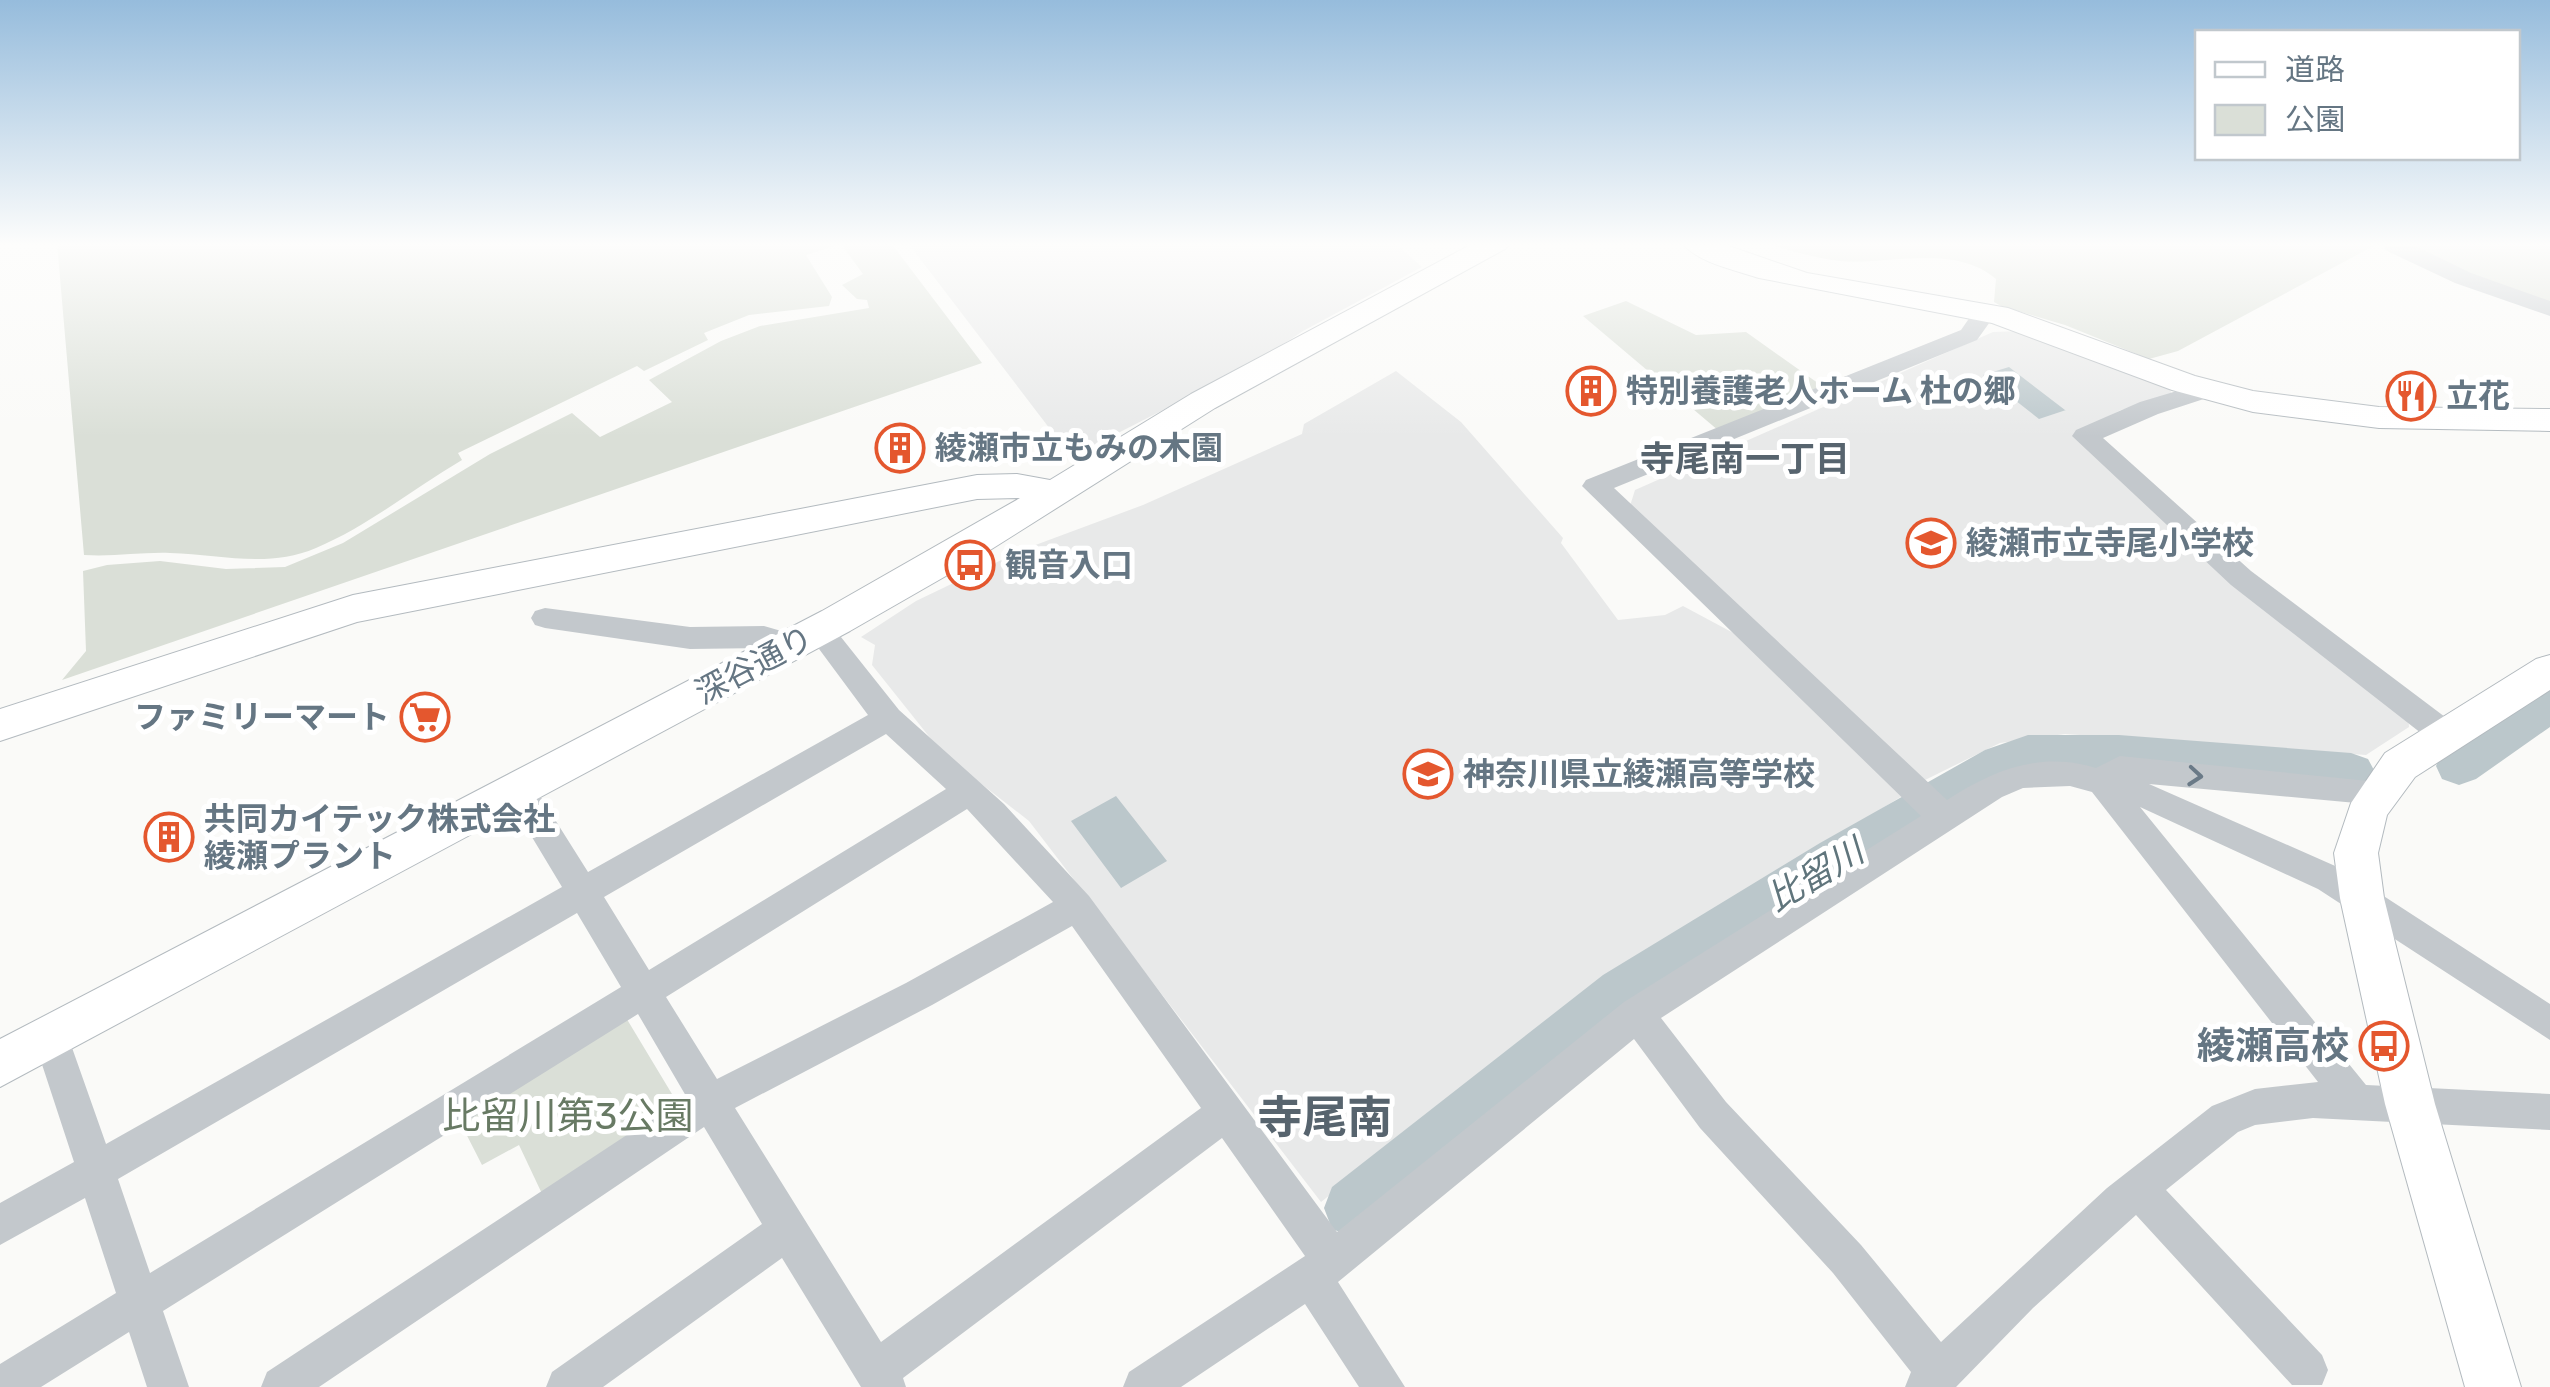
<svg xmlns="http://www.w3.org/2000/svg" width="2550" height="1387" font-family="Rubik,'Noto Sans JP',sans-serif">
<style>
.built{fill:#e8e9e9}
.green{fill:#dadfd7}
.water{fill:#bbc7cb}
.lines{fill:none;stroke-linecap:round;stroke-linejoin:round}
.river{fill:#bbc7cb;fill-rule:evenodd}
.secondary-casing{stroke:#b3babf;stroke-width:2}
.street{fill:#c3c8cc;fill-rule:evenodd}
.secondary{fill:#fff;fill-rule:evenodd}
.oneway{stroke:#6a7a87}
.labels{text-anchor:middle;stroke-width:10;stroke-linejoin:round;paint-order:stroke}
.poi-label{font-size:32px;font-weight:bold;fill:#657683;stroke:#fff;text-anchor:start}
.street-label{font-size:32px;fill:#657683;stroke:#fff}
.neighbourhood-label{font-size:35px;font-weight:bold;fill:#57646e;stroke:#fff}
.water-label{font-size:35px;font-style:italic;fill:#60757c;stroke:#fff}
.near-poi-label{font-size:38px;font-weight:bold;fill:#657683;stroke:#fff;text-anchor:end}
.near-park-label{font-size:38px;fill:#687a64;stroke:#fff}
.near-quarter-label{font-size:45px;font-weight:bold;fill:#57646e;stroke:#fff}
</style>
<rect width="100%" height="100%" fill="#fafaf8"/>
<path class="built" d="M908 243H1395L1422 267 1303 331 1255 363 1077 454 1066 450Z
M2023 331 2169 388 2173 396 2121 410 2076 433 2408 714 2409 727 2366 755 2065 734 2000 743 1925 780 1629 509 1635 490 1993 332Z
M1396 371 1461 422 1563 538 1561 543 1618 620 1665 615 1683 606 1754 644 1907 793 1602 981 1321 1202 1029 821 943 754 872 665 875 645 861 637 916 601 1022 550 1143 505 1302 434 1304 424Z"/>
<path class="green" d="M57 243H891L982 363 62 680 86 651 83 571 107 565 160 561 226 569 285 567 343 543 490 454 572 413 600 437 672 402 649 380 721 341 760 326 869 308 867 300 857 299 842 285 863 274 841 244 806 255 832 297 829 306 749 315 704 333 708 340 644 371 637 366 458 453 462 460C413 489 368 526 316 548 267 569 220 554 170 553 141 552 113 557 84 555Z
M1763 243H2379L2178 351 2149 359 2065 325 2001 306 1994 302 1996 279C1954 243 1890 265 1841 261 1815 259 1788 249 1763 243Z
M2412 243H2550V306L2466 276 2409 244Z
M1626 301 1696 335 1746 332 1822 386 1719 431 1583 316Z
M625 1016 681 1109 544 1198 519 1145 482 1165 458 1118Z"/>
<path class="water" d="M2009 367 2065 410H2066L2039 419 1983 375Z
M1116 796 1167 861 1121 888 1071 821Z"/>
<g class="lines">
<path class="river" d="M2550 687V727L2476 779 2459 785 2442 779 2436 766 2442 753 2534 692Z
M2028 735H2119L2351 753 2368 759 2375 772 2368 785 2351 791 2119 773H2029L2019 776 1854 873 1641 1009 1374 1229 1353 1237 1332 1229 1324 1208 1332 1187 1603 975 1820 843 1985 750Z"/>
<g class="secondary-casing">
<path id="secondary" d="M1474 243H1510L1505 249 1215 408 979 557 850 631 0 1087V1039L822 611 1020 498 977 499 357 622 0 741V709L353 595 977 475 1017 474 1050 480 1191 394Z
M1682 243H1720L1807 273 2008 308 2195 376 2253 391 2379 407 2550 409V431L2379 428 2253 412 2172 390 1992 323 1759 278C1735 270 1698 263 1682 243Z
M2550 655V690L2415 777 2387 815 2378 853 2384 898 2435 1104 2521 1387H2465L2385 1104 2340 898 2334 853 2351 803 2385 753 2536 659Z"/>
</g>
<path class="street" d="M2384 243H2409L2471 273 2550 301V316L2455 283 2385 250Z
M1985 305 1997 312 1977 340 1614 488 1947 800C1994 770 2040 751 2096 768L2120 756 2389 783 2394 792 2389 801 2378 805 2149 784 2342 869 2550 1004V1040L2318 889 2140 807 2366 1085 2550 1094V1130L2313 1118 2255 1125 2238 1132 2166 1190 2322 1355 2328 1370 2322 1385H2292L2136 1215 2033 1308 1956 1387H1905L1911 1372 1833 1273 1700 1128 1634 1039 1338 1282 1405 1387H1359L1305 1304 1181 1387H1123L1129 1372 1305 1256 1222 1138 903 1378 906 1387H861L782 1258 603 1387H546L552 1372 762 1224 704 1127 319 1387H261L267 1372 686 1096 638 1014 163 1311 189 1387H147L129 1332 41 1387H0V1364L116 1293 85 1198 0 1245V1203L74 1162 33 1037 38 1025 51 1020 64 1025 106 1144 562 887 503 789 508 780 519 776 530 780 588 872 868 715 805 630 809 622 819 619 829 622 899 710 1004 804 1089 896 1337 1232 1624 1002 1921 816 1582 486 1586 480 1961 330 1977 307ZM886 734 946 789 649 970 604 897ZM2070 786 2092 792 2318 1082 2255 1089 2212 1106 2107 1188 1941 1342 1861 1245 1726 1102 1661 1018 2002 797 2023 788ZM967 809 1053 902 906 983 717 1079 666 997ZM577 913 621 987 150 1273 118 1179ZM1072 926 1201 1108 881 1342 735 1108 932 1005Z
M2207 382 2216 385 2219 390 2216 395 2158 414 2103 438 2251 571 2457 726 2461 735 2457 744 2446 747 2435 744 2231 585 2072 436 2076 430 2140 402Z
M545 608 690 627 764 626 802 637 807 645 802 653 792 656 764 648 690 649 545 628 535 625 531 618 535 611Z"/>
<use href="#secondary" class="secondary"/>
</g>
<defs><path id="oneway-chevron" d="M-2-3.5L2.5 0L-2 3.5" fill="none" stroke-width="1.6" stroke-linecap="round" stroke-linejoin="round" transform="scale(2.5)"/></defs>
<use class="oneway" href="#oneway-chevron" transform="translate(2195 776) rotate(5)"/>
<linearGradient id="sky" x2="0" y2="1"><stop stop-color="#96bcdc"/><stop offset="0.56" stop-color="#fdfdfc"/><stop offset="1" stop-color="#fdfdfc" stop-opacity="0"/></linearGradient>
<rect width="2550" height="437" fill="url(#sky)"/>
<defs>
<g id="building-ring" transform="scale(2.5)"><circle r="9.5" fill="#fff" stroke="#e4572e" stroke-width="1.5"/><path d="M-4-6H4V6H1V3H-1V6H-4ZM-2.5-4.3h1.7v1.8h-1.7ZM.8-4.3h1.7v1.8H.8ZM-2.5-1h1.7V.8h-1.7ZM.8-1h1.7V.8H.8Z" fill="#e4572e"/></g>
<g id="restaurant-ring" transform="scale(2.5)"><circle r="9.5" fill="#fff" stroke="#e4572e" stroke-width="1.5"/><path d="M-5-6h1v4h1v-4h1v4h1v-4h1v5L-1.5 .5V6h-2V.5L-5-1ZM5-6V6H3V1.5H1.5Q1.5-4 5-6Z" fill="#e4572e"/></g>
<g id="school-ring" transform="scale(2.5)"><circle r="9.5" fill="#fff" stroke="#e4572e" stroke-width="1.5"/><path d="M0-5L7-2L0 1L-7-2ZM-4 1L0 2.5L4 1V4Q0 6-4 4Z" fill="#e4572e"/></g>
<g id="bus-ring" transform="scale(2.5)"><circle r="9.5" fill="#fff" stroke="#e4572e" stroke-width="1.5"/><path d="M-5-6H5V4H4V6H2V4H-2V6H-4V4H-5ZM-3.5-4V0h7V-4ZM-3.5 1.2v1.5H-2V1.2ZM2 1.2v1.5H3.5V1.2Z" fill="#e4572e"/></g>
<g id="supermarket-ring" transform="scale(2.5)"><circle r="9.5" fill="#fff" stroke="#e4572e" stroke-width="1.5"/><path d="M-6-5.5h2.5l.6 2H6L4.5 2H-2.5L-4.4-4H-6ZM-1.5 3.2a1.3 1.3 0 1 0 .1 0ZM3 3.2a1.3 1.3 0 1 0 .1 0Z" fill="#e4572e"/></g>
</defs>
<g fill-rule="evenodd">
<use href="#building-ring" x="1591" y="391"/>
<use href="#restaurant-ring" x="2411" y="396"/>
<use href="#building-ring" x="900" y="448"/>
<use href="#school-ring" x="1931" y="543"/>
<use href="#bus-ring" x="970" y="565"/>
<use href="#supermarket-ring" x="425" y="717"/>
<use href="#school-ring" x="1428" y="774"/>
<use href="#building-ring" x="169" y="837"/>
<use href="#bus-ring" x="2384" y="1046"/>
</g>
<g class="labels">
<g class="poi-label">
<text x="1626" y="402">特別養護老人ホーム 杜の郷</text>
<text x="2446" y="407">立花</text>
<text x="935" y="459">綾瀬市立もみの木園</text>
<text x="1966" y="554">綾瀬市立寺尾小学校</text>
<text x="1005" y="576">観音入口</text>
<text x="390" y="728" text-anchor="end">ファミリーマート</text>
<text x="1463" y="785">神奈川県立綾瀬高等学校</text>
<text x="204" y="830">共同カイテック株式会社<tspan x="204" dy="37">綾瀬プラント</tspan></text>
</g>
<g class="street-label">
<text transform="translate(754 665) rotate(-28)" y="11">深谷通り</text>
</g>
<g class="neighbourhood-label">
<text x="1745" y="471">寺尾南一丁目</text>
</g>
<g class="water-label">
<text transform="translate(1815 875) rotate(-31)" y="12">比留川</text>
</g>
<g class="near-poi-label">
<text x="2349" y="1059">綾瀬高校</text>
</g>
<g class="near-park-label">
<text x="568" y="1129">比留川第3公園</text>
</g>
<g class="near-quarter-label">
<text x="1325" y="1133">寺尾南</text>
</g>
</g>
<rect x="2195" y="30" width="325" height="130" fill="#ffffff" stroke="#c1c8cd" stroke-width="2.5"/>
<rect x="2215" y="62" width="50" height="15" fill="#ffffff" stroke="#c1c8cd" stroke-width="2.5"/>
<text x="2285" y="80" font-size="30" fill="#657683">道路</text>
<rect x="2215" y="105" width="50" height="30" fill="#dadfd7" stroke="#c1c8cd" stroke-width="2.5"/>
<text x="2285" y="130" font-size="30" fill="#657683">公園</text>
</svg>
